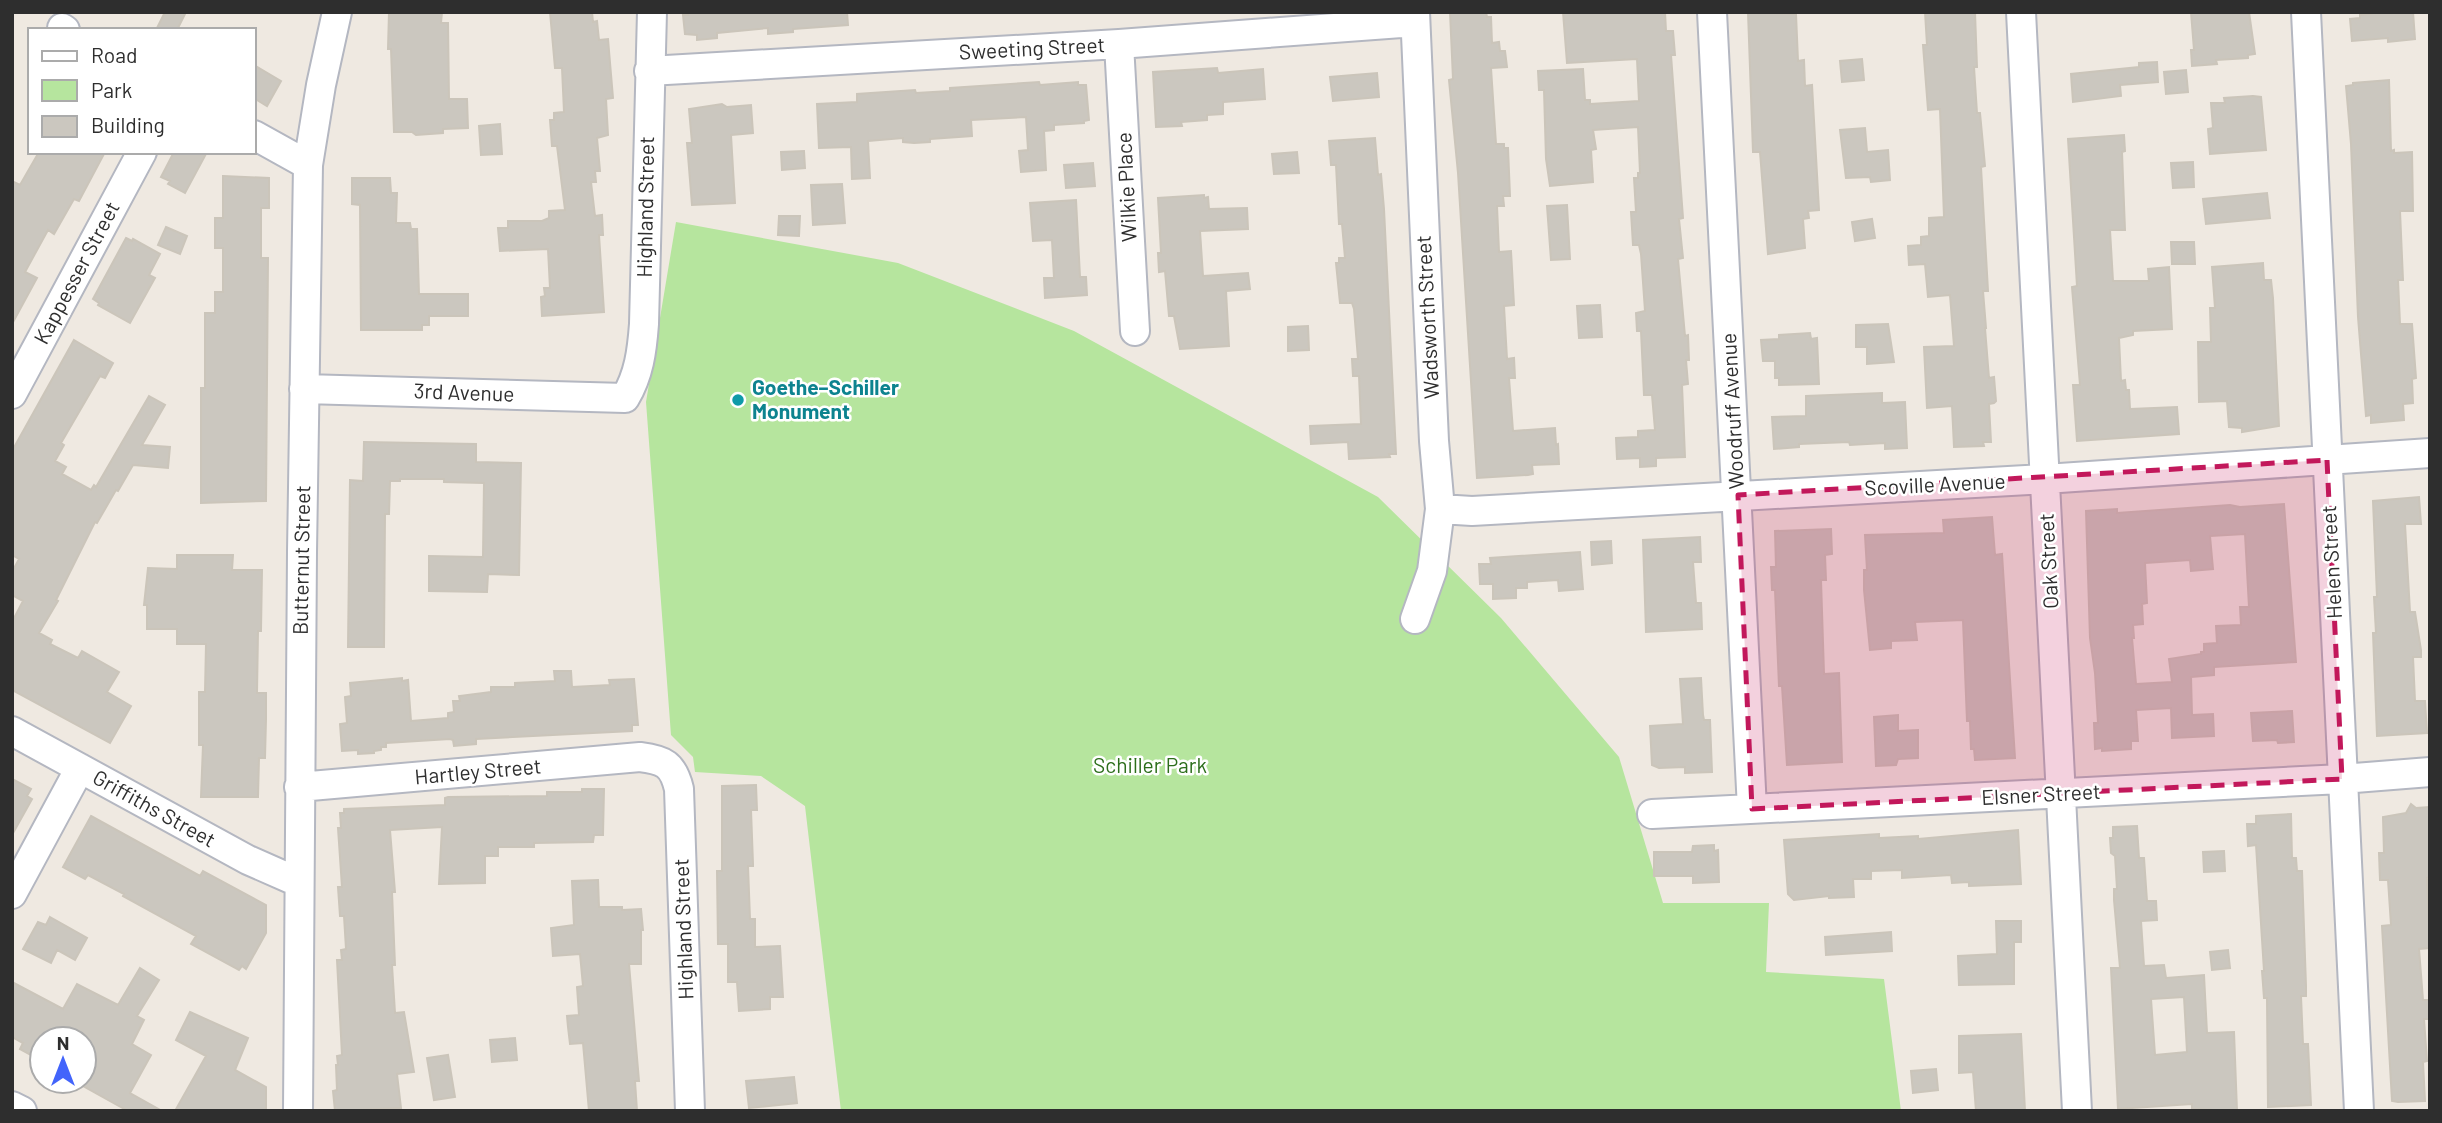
<svg xmlns="http://www.w3.org/2000/svg" width="2442" height="1123" font-family="Barlow,sans-serif">
<style>
.green{fill:#b6e59e}
.building{fill:#cbc7bf;stroke:#cbc5ba;stroke-width:2;fill-rule:evenodd}
.lines{fill:none;stroke-linecap:round;stroke-linejoin:round}
.minor-casing{stroke:#b4b7c1;stroke-width:32}
.minor{stroke:#fff;stroke-width:28}
.marked{fill:#c2185b;fill-opacity:0.2;stroke:#c2185b;stroke-width:5;stroke-dasharray:14 9;stroke-linejoin:round}
.culture-dot{fill:#0f9aa8;stroke:#fff;stroke-width:2.5}
.labels{text-anchor:middle;stroke-width:5;stroke-linejoin:round;paint-order:stroke}
.street-label{font-size:21px;fill:#2e2e2e;stroke:#fff}
.culture-label{font-size:21px;font-weight:bold;fill:#0d838f;stroke:#fff;text-anchor:start}
.park-label{font-size:21px;fill:#2c6e1b;stroke:#fff}
</style>
<rect width="100%" height="100%" fill="#efe9e1"/>
<path class="green" d="M676 222 898 263 1074 331 1378 497 1501 618 1619 757 1663 903H1769L1766 972 1884 979 1901 1111H841L805 806 761 776 695 772 693 757 671 735 646 402Z"/>
<path class="building" d="M165 12H186L177 30H156Z
M389 12H442L441 23H448L449 99H467L468 128 443 129V133L416 135 412 132H394L391 49H388Z
M550 12H592L593 22 597 21 599 40 608 39 613 98 606 99 608 135 597 138 600 171H595L596 182H591L595 216 602 215 603 235H599L604 312 542 316 541 297 545 296 544 288H550L548 249 500 251 498 228H508V221H542L549 218V211L565 210 557 146H552L550 120H554V113L564 112 562 68H555Z
M687 12H847L848 25 793 29V32L768 34V28L717 33V38L697 40V35L685 34 683 15H688Z
M1450 12H1486L1487 17H1491L1492 43 1499 42 1500 51H1505L1507 67 1491 68 1496 144H1504V148H1508L1510 196H1503L1504 206H1497L1499 252 1511 251 1514 305 1504 306 1507 359 1514 358 1515 378H1509L1513 431 1555 428 1556 445 1558 444 1559 464 1532 465 1533 474 1528 475 1477 478 1458 173 1449 80 1453 79Z
M1563 12H1665L1666 31H1673L1675 55H1671L1683 218 1679 219 1683 258 1678 259 1685 336 1688 335 1689 360H1686L1688 384 1682 385 1685 457 1656 458V466L1640 467V458L1617 459 1616 438 1638 437V431L1655 430 1652 395H1644L1641 331H1637L1636 313 1645 311 1641 254 1639 245H1633L1631 212H1636L1634 178H1638V173H1640L1638 127 1593 130 1596 149 1591 150 1593 182 1550 186 1546 159 1544 90H1539L1538 71 1583 69 1585 100H1590V104L1639 101 1637 59 1567 63Z
M1748 12 1796 14 1798 61 1804 60 1805 86 1812 85 1819 210 1808 211 1809 218 1803 219 1805 248 1768 254 1760 152H1753Z
M1925 12H1975L1977 67H1974L1977 113H1980L1985 166 1981 167 1988 291H1983L1986 328H1985L1989 378 1994 377 1996 401 1994 403 1989 404 1991 442H1983L1984 446 1954 447 1952 406 1927 408 1924 347 1954 346 1950 295 1928 297 1925 264 1909 265 1908 246 1921 245V237L1929 236V218L1944 217 1940 109 1928 110 1923 45H1927Z
M2191 12H2249L2255 54 2248 55V58L2216 60 2217 64 2192 66 2191 50H2194Z
M2384 12H2413L2415 39 2388 42V38L2352 41 2350 19 2360 18V15Z
M1862 59 1864 80 1842 82 1840 61Z
M2157 62 2158 82 2120 85 2121 96 2073 102 2071 74 2139 67V63Z
M254 65 281 81 267 106 254 98Z
M1217 68 1218 73 1263 69 1265 99 1223 102V114L1207 115V120L1181 122 1182 126 1156 127 1153 72Z
M2186 70 2188 92 2166 94 2164 72Z
M1377 73 1379 97 1333 101 1330 77Z
M2389 80 2391 151 2394 150V153L2412 152 2413 211H2400L2403 280H2398L2400 324H2412L2416 378 2412 379 2413 403 2403 404 2404 420 2371 423V415L2366 416 2358 317 2351 144 2346 86 2353 85V83Z
M1039 82 1040 85 1078 82V85H1086L1089 120 1084 121V123L1054 125V130L1044 131 1046 170 1021 172 1019 151 1028 150 1026 117 971 120 972 136 930 139V142L914 143 903 142V138L868 141 870 178 852 179 851 147 819 148 817 104 857 102V94L915 90 916 93 950 91V88Z
M2253 96 2261 97 2266 150 2210 154 2208 129 2213 128 2211 103H2225L2224 98Z
M722 104 727 107 751 105 753 133 731 135 735 203 692 205 687 143H692L689 109Z
M500 124 502 154 481 155 479 126Z
M1865 128 1867 152 1888 150 1890 180 1871 182 1870 177 1846 178 1840 130Z
M2124 135 2125 151 2122 152 2125 230H2110L2113 281H2149L2148 269 2169 267 2172 329 2133 331V335L2119 338 2121 381 2125 380 2126 390H2129L2130 409 2177 407 2179 434 2077 441 2073 385H2080L2072 287 2077 286 2068 139Z
M1375 138 1378 175 1381 174 1384 209 1396 454H1389L1390 457 1349 459 1348 442 1311 444 1310 426 1361 424 1359 376H1353L1352 359H1358L1354 309 1352 303H1340L1336 263H1339V258H1345L1342 224H1339L1336 165H1331L1329 141Z
M804 151 805 168 782 170 781 152Z
M39 152H105L79 201 74 199 54 234 48 230 25 272 37 278 12 324V181L20 185Z
M174 152H207L185 193 168 184 170 181 161 177Z
M1297 152 1299 173 1274 174 1272 154Z
M2193 162 2194 187 2173 188 2171 163Z
M1093 163 1095 186 1066 188 1064 165Z
M223 176 269 178V208H261V258H268L266 501 201 503V388H205V313H215V292H223V248H215V218H223Z
M352 178H390L391 193H397L396 223H410L411 229H417L419 294H468V316H429V325H422V330H361L360 205 352 204Z
M842 184 845 223 813 225 811 185Z
M2267 193 2270 218 2206 224 2203 199Z
M1204 195V198L1208 197 1209 209 1247 208 1248 229 1200 231 1203 276 1248 273 1250 289 1226 291 1229 346 1180 349 1174 316H1169L1165 271 1159 272 1158 253H1161L1158 198Z
M1076 200 1080 277H1086L1087 295 1045 298 1044 278H1054L1052 240 1033 241 1030 203Z
M1567 205 1570 259 1551 260 1547 206Z
M779 216H800L799 236 778 235Z
M1872 219 1875 238 1855 241 1852 222Z
M166 227 187 236 180 254 158 245Z
M126 238 132 241 133 239 160 254 149 275 155 278 130 323 98 305 99 303 93 299Z
M2171 242H2194L2195 264H2172Z
M2263 263 2264 280H2271L2273 298 2279 426 2242 432V428L2229 427 2227 401 2199 402 2198 342H2211L2210 308H2215L2212 267Z
M1600 305 1602 337 1579 338 1577 306Z
M1888 324 1894 362 1867 364V347H1856V325Z
M1308 326 1309 350 1288 351V327Z
M1810 333 1811 339 1817 338 1819 384 1779 385V378H1775V361H1763L1761 340 1779 339V335Z
M74 340 113 363 105 378 100 376 61 443 64 445 55 461 66 467 62 474 91 490 94 485 96 487 149 396 165 405 142 445 170 447 168 468 133 465 118 491 116 490 97 523 95 522 56 600 58 601 39 633 52 640 50 644 78 658 82 651 119 672 107 692 131 706 110 743 12 690V622L23 601 12 595V572L19 559 12 555V451Z
M1882 393V403L1905 402 1907 448 1885 449V443L1850 445 1849 442 1799 444V447L1774 449 1772 417 1806 416V396Z
M364 442 476 444V462L521 463 519 575 488 574 487 592 429 591V556L483 557 484 483 444 482V479H400V481H390L389 514H385L384 647H348L350 480 363 481Z
M2419 497 2421 524H2405L2410 612H2415L2421 650V657H2413L2415 701H2425L2427 733 2377 736 2373 633H2376L2374 597H2377L2373 501Z
M2284 504 2296 662 2214 667V675L2191 677 2192 715 2213 714 2214 736 2172 738 2171 708 2136 710 2138 741H2131V749L2102 751V748L2095 749 2094 723H2098L2095 673 2090 638 2086 511 2117 509V513L2230 505 2240 507ZM2245 534 2249 607H2240L2241 625 2216 626 2217 643 2204 644V652H2201V654L2169 659 2172 682 2136 684 2132 638H2134L2133 625 2143 624 2142 604 2147 603 2145 563 2190 560 2191 571 2213 569 2210 536Z
M1992 517 1995 555 2002 554 2015 758 1975 760 1974 749H1971L1970 721H1967L1963 620 1915 622 1917 640 1891 641V648L1870 650 1864 590V570H1867L1865 535 1944 533 1943 520Z
M1831 529 1832 554 1825 555 1826 580H1821L1824 674 1839 673 1842 762 1787 765 1782 686H1779L1775 590H1772L1771 567H1776L1775 531Z
M1700 537 1701 562H1693L1696 603H1701L1702 629 1646 632 1643 540Z
M1611 541 1612 563 1592 565 1591 542Z
M1580 552 1583 589 1559 591 1558 580 1527 582V588H1516V598L1493 599V584H1480L1479 564H1491L1490 558Z
M177 555H233L232 570H262L261 631H258L257 693H266V719L265 758H259L258 797H201L203 745H199V692H205L206 644H177V629H147V605H144L148 568 177 569Z
M554 671H571L572 687 610 685 609 680 634 679 638 725H632V731L476 739V744L454 746 453 740 450 739 386 743V747H381V750L374 751V753L358 754V750L342 751 340 724 347 723 345 697 351 696 350 683 402 678V681L408 680 411 721 448 718V713L454 712 453 701H460L459 696 491 692V687H515V683L555 681Z
M1701 678 1703 715 1704 720H1710L1712 772 1685 773V767L1659 768 1652 765 1650 726 1683 724 1680 679Z
M2292 711 2294 742 2278 743 2277 740 2253 741 2251 713Z
M1898 715V731L1918 730V758L1898 759 1896 765 1876 766 1874 717Z
M12 779 31 789 27 796 32 799 12 835Z
M756 785 757 810H751L753 864V866H748L750 919H755V947L780 946 783 997H770V1009L739 1011 737 982H728V944H718L717 871H722V786Z
M582 789H604L603 835H594L593 842 534 843V847H498V856H485V883L439 884 442 827 390 830 395 892H392L395 965H392L395 1013 404 1012 414 1072 397 1074 401 1108 335 1111 333 1091 337 1090 336 1065H338L337 1056 342 1055 337 960H342L341 950 346 949 344 916H340L338 887H342L338 828H341L340 813H344V809L445 805V798L448 797 547 796V792H582Z
M2411 804 2416 808 2429 807 2430 877 2427 878 2430 948 2419 949 2423 1000H2430V1019H2424L2427 1061 2423 1062 2425 1101 2398 1102 2392 1101 2382 926 2391 925 2388 880H2380L2379 853H2384L2383 817 2406 813Z
M2291 814 2292 858H2296L2297 871H2302L2306 986V996H2301L2303 1044H2308L2311 1105 2268 1107 2267 998H2264L2262 971H2264L2256 845 2248 846 2247 824H2256V816Z
M91 816 200 876 203 871 266 905V933L246 969 242 966 239 970 191 944 196 936 123 896 124 894 88 875 85 879 63 867Z
M2137 826 2139 858H2144L2147 901H2156L2157 920 2141 921 2144 966 2164 965 2166 978 2204 975 2207 1033 2234 1032 2237 1111 2192 1109V1104L2118 1109 2111 968H2120L2114 900V889H2117L2115 856 2111 853 2110 838H2113V827ZM2184 997 2187 1052 2155 1055 2151 999Z
M2018 830 2021 884 1969 886V882L1952 883 1951 875 1902 878V870L1871 871V879H1853L1854 897 1829 898V896L1794 900 1788 894 1784 840 1879 834V838L1918 836V839Z
M1714 845V851L1718 850 1719 882 1693 883V876H1654V852H1692L1693 846Z
M2224 851 2225 871 2204 872 2203 852Z
M598 880 599 907H622V910L641 909 643 930H641V964H629L639 1081H635L637 1111H589L583 1043 570 1044 568 1027 567 1016 579 1015 577 987 583 986 580 954 553 956 551 928 574 925 572 881Z
M50 917 87 938 75 960 57 950 51 963 23 949 38 922 46 925Z
M1996 921H2021V942H2014V984L1959 985 1958 956 1997 954Z
M1891 932 1892 951 1826 955 1825 937Z
M2228 950 2230 968 2212 970 2210 952Z
M140 968 159 980 137 1016 144 1020 132 1044 151 1055 130 1093 162 1111H128L74 1081H84V1039H42V1061L20 1049 23 1043 12 1037V982L63 1009 77 984 118 1005Z
M190 1012 248 1038 235 1070 266 1087V1111H175L206 1056 176 1040Z
M2021 1034 2025 1111H1976L1973 1072 1959 1073V1036Z
M515 1038 517 1060 492 1062 490 1040Z
M448 1055 455 1097 434 1100 427 1058Z
M1936 1069 1938 1090 1913 1093 1911 1071Z
M794 1077 797 1103 749 1108 746 1081Z"/>
<g class="lines">
<g class="minor-casing">
<path id="minor" d="M1415 12 1434 441 1440 509 1432 571 1415 619
M1712 12 1752 809
M2021 12 2077 1111
M2306 12 2359 1111
M62 28 65 30
M1119 44 1135 331
M649 71 1119 44 1415 22
M254 135 308 165
M304 389 625 398C639 375 642 351 644 324L652 12
M12 394 142 152
M1440 509 1472 511 2045 479 2430 453
M12 731 248 860 298 882
M299 787 640 757C664 760 673 764 679 789L690 1111
M1652 814 2342 779 2430 772
M12 894 80 768
M12 1106 22 1111
M298 1111 302 552 308 165 321 85 337 12"/>
</g>
<use href="#minor" class="minor"/>
</g>
<path class="marked" d="M2327 460 2342 779 1752 809 1738 495Z"/>
<circle class="culture-dot" cx="738" cy="400" r="7"/>
<g class="labels">
<g class="street-label">
<text transform="translate(1032 49) rotate(-3)" y="7">Sweeting Street</text>
<text transform="translate(1127 187) rotate(-93)" y="7">Wilkie Place</text>
<text transform="translate(646 207) rotate(-89)" y="7">Highland Street</text>
<text transform="translate(77 273) rotate(-62)" y="7">Kappesser Street</text>
<text transform="translate(1428 317) rotate(-93)" y="7">Wadsworth Street</text>
<text transform="translate(464 393) rotate(2)" y="7">3rd Avenue</text>
<text transform="translate(1733 411) rotate(-93)" y="7">Woodruff Avenue</text>
<text transform="translate(1935 485) rotate(-3)" y="7">Scoville Avenue</text>
<text transform="translate(302 560) rotate(-89)" y="7">Butternut Street</text>
<text transform="translate(2049 561) rotate(-93)" y="7">Oak Street</text>
<text transform="translate(2332 562) rotate(-93)" y="7">Helen Street</text>
<text transform="translate(478 772) rotate(-5)" y="7">Hartley Street</text>
<text transform="translate(2041 795) rotate(-3)" y="7">Elsner Street</text>
<text transform="translate(154 809) rotate(29)" y="7">Griffiths Street</text>
<text transform="translate(684 929) rotate(-92)" y="7">Highland Street</text>
</g>
<g class="culture-label">
<text x="752" y="395">Goethe–Schiller<tspan x="752" dy="24">Monument</tspan></text>
</g>
<g class="park-label">
<text x="1150" y="773">Schiller Park</text>
</g>
</g>
<rect width="2442" height="1123" fill="none" stroke="#2e2e2e" stroke-width="28"/>
<rect x="28" y="28" width="228" height="126" fill="#ffffff" stroke="#ababab" stroke-width="2"/>
<rect x="42" y="51" width="35" height="10" fill="#ffffff" stroke="#ababab" stroke-width="2"/>
<text x="91" y="63" font-size="21" fill="#2e2e2e">Road</text>
<rect x="42" y="80" width="35" height="21" fill="#b6e59e" stroke="#ababab" stroke-width="2"/>
<text x="91" y="98" font-size="21" fill="#2e2e2e">Park</text>
<rect x="42" y="116" width="35" height="21" fill="#cbc7bf" stroke="#ababab" stroke-width="2"/>
<text x="91" y="133" font-size="21" fill="#2e2e2e">Building</text>
<g transform="translate(63 1060)"><circle r="33" fill="#ffffff" stroke="#ababab" stroke-width="2"/>
<path d="M0-5L12 26L0 18L-12 26Z" fill="#4264fb"/>
<text y="-10" font-size="19" font-weight="bold" text-anchor="middle" fill="#2e2e2e">N</text>
</g>
</svg>
